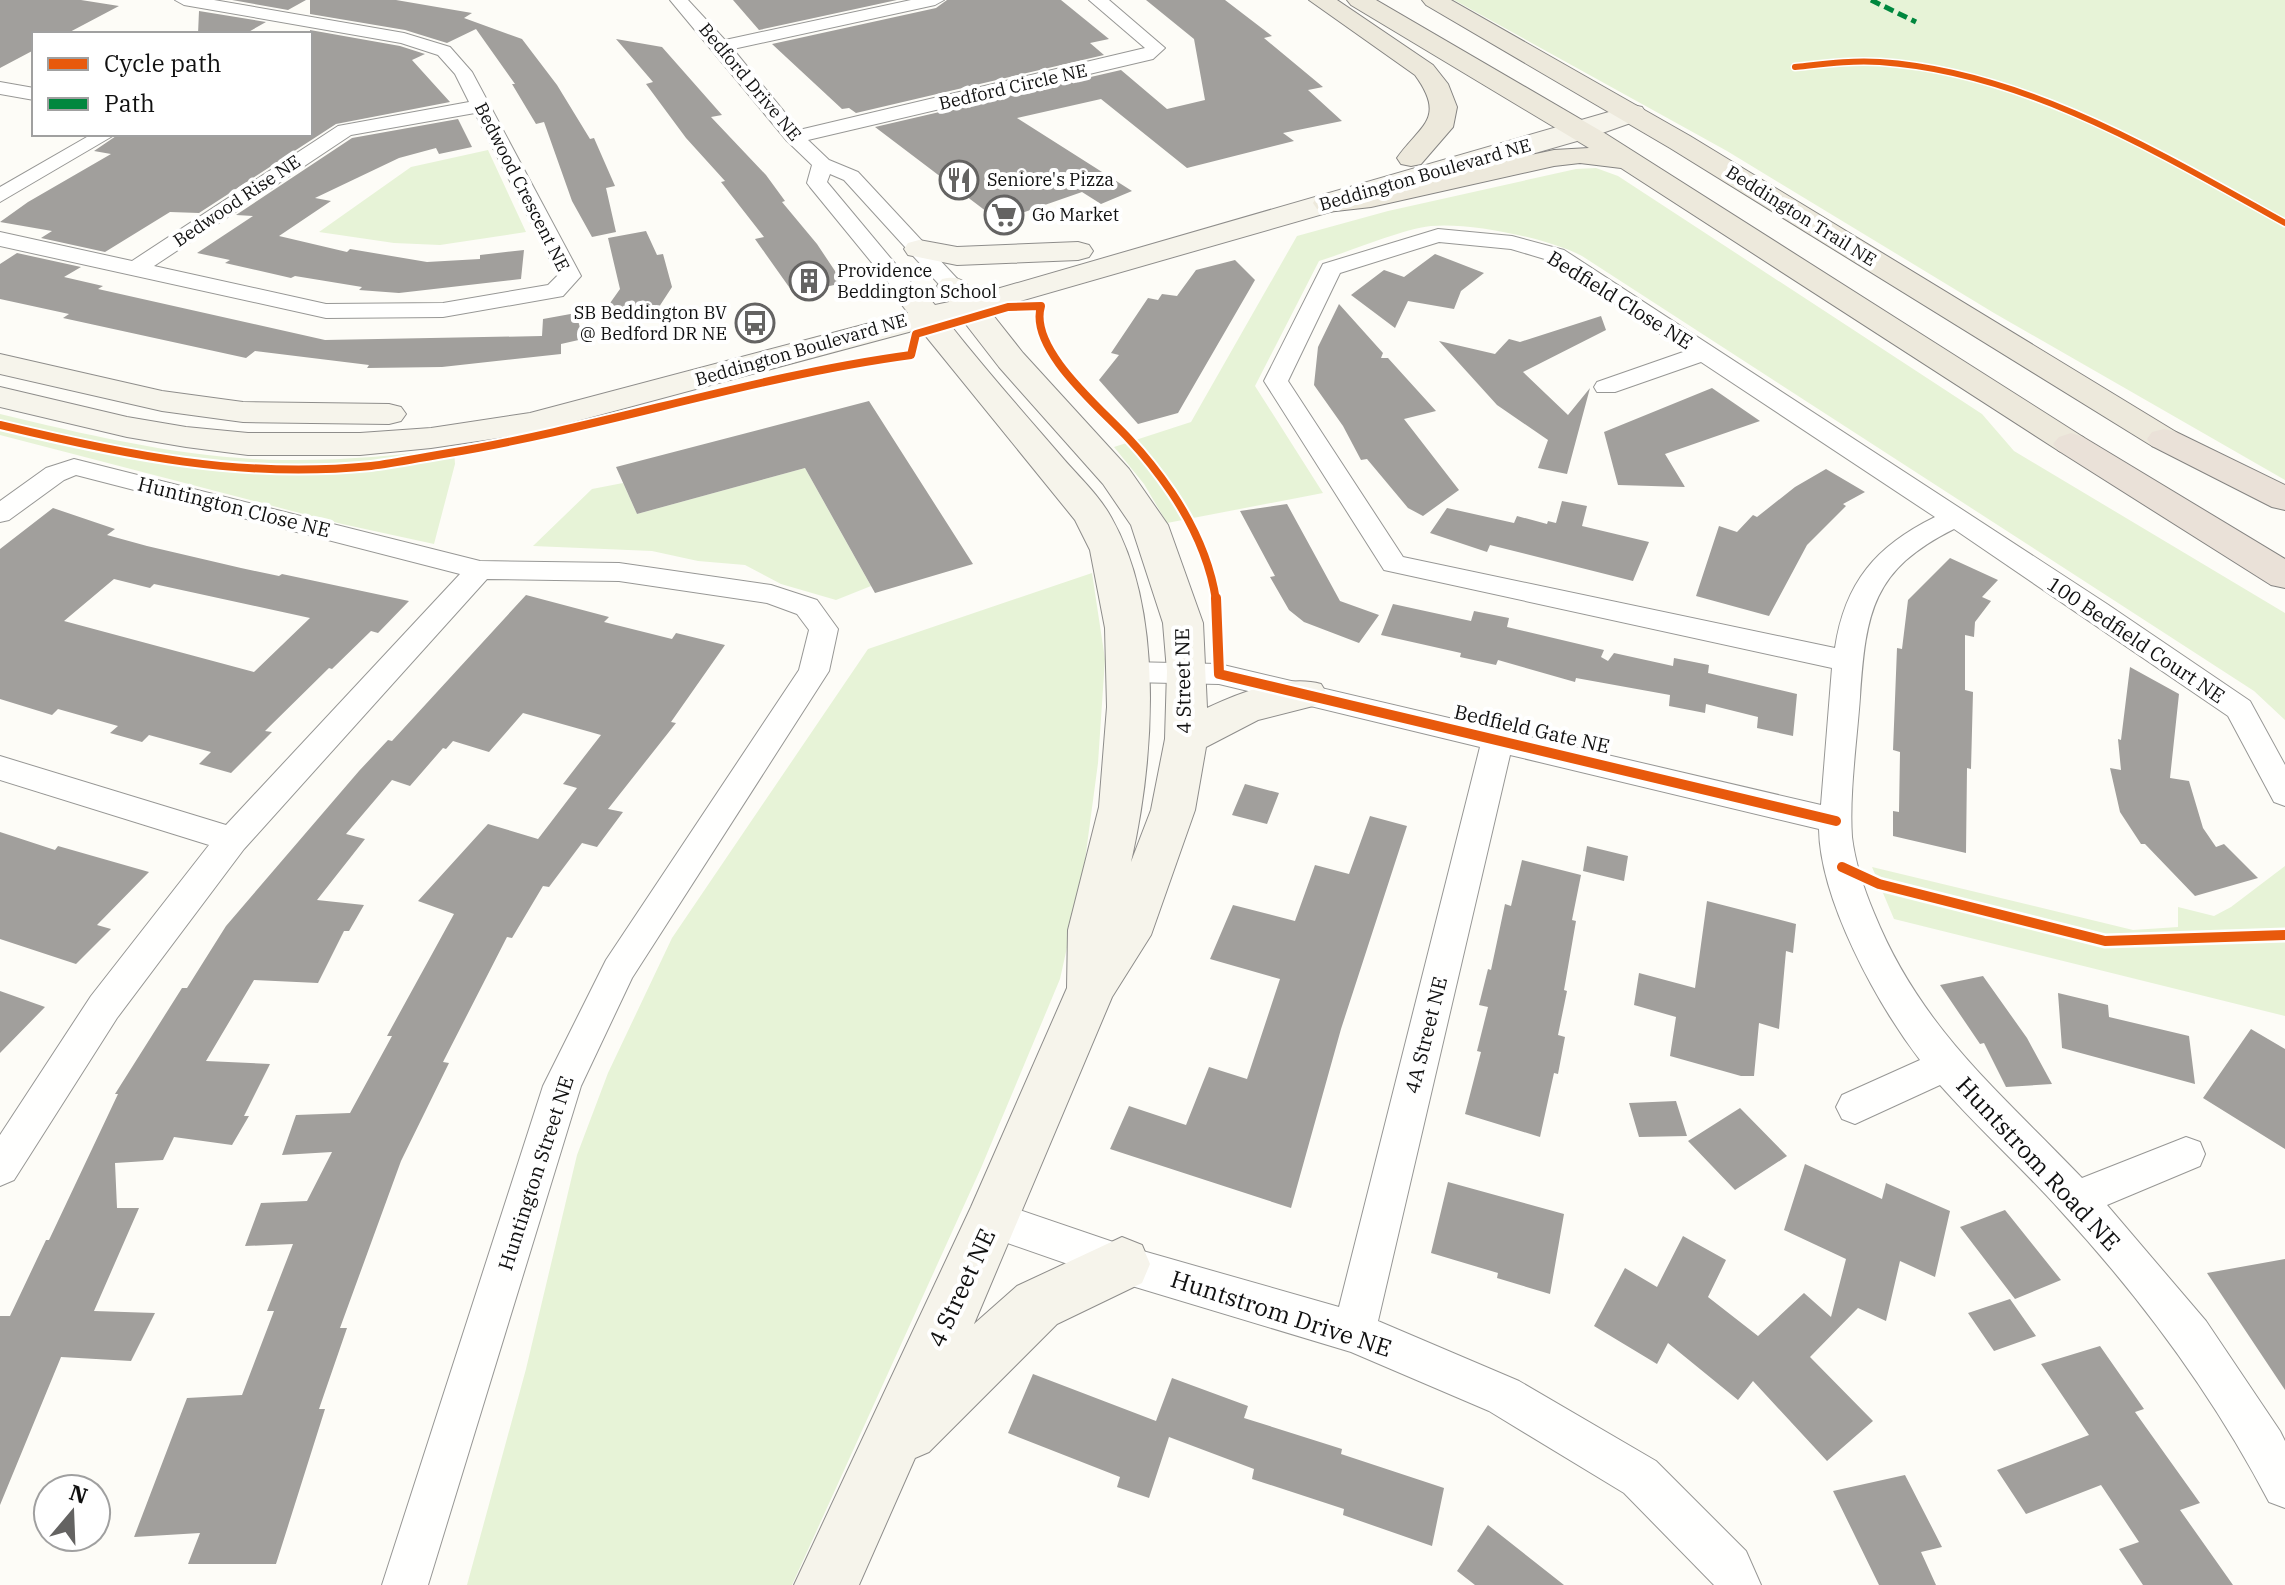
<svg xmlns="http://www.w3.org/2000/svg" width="2285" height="1585" font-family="'IBM Plex Serif',serif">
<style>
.green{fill:#e7f3d7}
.building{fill:#a19f9c;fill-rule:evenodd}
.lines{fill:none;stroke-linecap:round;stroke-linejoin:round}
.minor-casing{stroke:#979795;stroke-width:2}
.secondary-casing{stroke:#8e8d8b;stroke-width:2}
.primary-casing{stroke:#858482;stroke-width:2}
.motorway-casing{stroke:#858482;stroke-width:2}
.minor{fill:#fffffe;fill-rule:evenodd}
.secondary{fill:#f6f4eb;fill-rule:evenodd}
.primary{fill:#ede9dc;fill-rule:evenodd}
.motorway{fill:#eae1d8;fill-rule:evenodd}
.quiet{stroke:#00873e;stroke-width:5;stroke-dasharray:10 5;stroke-linecap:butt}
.cycleway-far2-casing{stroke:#fff;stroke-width:9}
.cycleway-far1-casing{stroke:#fff;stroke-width:12}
.cycleway-casing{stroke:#fff;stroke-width:15}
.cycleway-far2{stroke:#e8590c;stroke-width:6}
.cycleway-far1{stroke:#e8590c;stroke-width:8}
.cycleway{stroke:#e8590c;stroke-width:10}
.labels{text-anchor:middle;stroke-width:8;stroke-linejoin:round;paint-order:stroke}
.far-street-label{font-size:18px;fill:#111;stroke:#fff}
.far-poi-label{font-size:18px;fill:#111;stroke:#fff;text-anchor:start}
.street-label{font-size:20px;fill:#111;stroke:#fff}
.near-street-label{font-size:24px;fill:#111;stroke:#fff}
</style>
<rect width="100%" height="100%" fill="#fdfcf7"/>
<path class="green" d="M1454 0H2285V480L1994 313 1727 151Z
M488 150 526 232 440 245 394 243 319 232 411 167Z
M1596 168 1618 176 1982 414 2014 451 2285 613V720L2254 691 1582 256C1548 238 1469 222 1431 226 1399 230 1351 251 1319 261L1255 386 1323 493 1167 523 1144 484 1114 447 1191 422 1297 236 1388 211 1576 169Z
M0 414C92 436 188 459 283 460 341 461 397 455 454 449L455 464 434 544 342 524 0 435Z
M805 468 871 586 836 600 781 584 745 565 698 561 652 551 533 546 592 489 623 483 637 514Z
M1092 573 1105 659 1098 763 1083 875 1060 979 981 1168 792 1585H467L526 1369 577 1155 608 1073 672 938 868 649Z
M2285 866V1016L1894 919 1872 867 2133 930 2178 927V907L2214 916 2231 907Z"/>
<path class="building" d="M0 0H81L119 6 66 34H34V50L0 68Z
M232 0H306L288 10Z
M310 0H396L472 13 464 18 522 39 557 85 590 139 594 138 615 186 606 188 616 232 592 237 572 201 544 122 536 124 512 84H515L476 29 447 43 405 30 310 14Z
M733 0H897L759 30Z
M947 0H1061L1109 39 1090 43 1104 55 856 113 849 108 842 109 772 44 936 8Z
M1146 0H1225L1272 36 1264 38 1323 87 1308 90 1342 121 1283 133 1294 141 1187 168 1101 99 1017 118 1132 191 1101 204 1082 192 999 221 875 127 1121 70 1167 109 1205 100 1194 39Z
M199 11 266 22 245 34H198Z
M310 30 400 46 425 54 412 60 450 102 336 124 199 213 170 212 105 252 41 238 52 231 0 222 28 202 111 154 94 151 119 134H310Z
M616 39 662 47 722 115 711 117 766 175 785 201 782 202 817 244 843 283 794 294 755 239 764 237 721 182 725 181 686 138 646 84 653 82Z
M458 119 472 147 439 154 436 148 399 158 315 198 331 201 279 236 347 252 350 249 427 262 480 259V255L524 250 521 279 399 293 359 290 362 287 295 276 291 278 225 263 230 260 197 253 253 216 236 215 352 138Z
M646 231 657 255 663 254 672 287 657 310 608 306 620 289 608 238Z
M17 253 81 267 64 277 103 286 98 289 325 340 542 336 543 319 576 313 583 339 561 344V354L442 367 367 368 369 365 255 351 246 358 63 318 69 314 0 299V264Z
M1435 254 1484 273 1461 291 1454 309 1408 301 1395 328 1351 295 1384 270 1404 277Z
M1235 260 1255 280 1178 413 1138 424 1099 380 1119 355 1111 353 1148 298 1158 300 1162 294 1177 296 1196 270Z
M1339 304 1383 353 1381 358H1388L1436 411 1404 419 1459 490 1423 516 1408 508 1367 459 1361 460 1343 426 1314 385 1318 347Z
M1601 316 1606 330 1523 372 1568 415 1590 388 1567 474 1538 468 1548 440 1497 405 1439 341 1495 354 1509 339 1520 342Z
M1712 388 1760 421 1665 454 1685 487 1618 485 1604 432Z
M869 401 973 564 875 593 805 468 637 514 616 467Z
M1826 469 1865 492 1843 504 1846 506 1807 545 1769 616 1696 596 1719 526 1737 532 1753 515 1757 517 1795 487Z
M1562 501 1587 506 1582 526 1649 542 1633 581 1490 545 1487 552 1430 533 1447 508 1514 523 1517 516 1547 524 1548 521 1556 523Z
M1287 504 1340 601 1379 615 1359 643 1304 622 1289 610 1270 577 1275 576 1240 511Z
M53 508 115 529 107 535 147 546 241 568 279 576 282 574 409 601 378 633 371 631 332 669 329 668 265 731 272 732 231 773 199 764 211 752 149 735 142 742 110 733 118 726 58 709 52 715 0 699V549ZM114 579 150 588 154 584 310 618 254 672 64 621Z
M1950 558 1998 580 1982 597 1991 601 1975 622 1974 637 1965 635V690L1973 692 1971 769 1967 768 1966 853 1893 836V811L1899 812 1900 752 1893 750 1897 648 1902 649 1908 600Z
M526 595 609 617 604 622 672 639 676 633 725 645 671 722 676 723 608 809 623 812 597 847 582 843 549 887 543 886 512 938 507 937 443 1062 449 1063 401 1161 340 1328H347L319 1409H325L276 1564H188L200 1533 134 1537 187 1398 242 1395 274 1311H267L293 1244 245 1246 261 1203 307 1201 332 1152 282 1155 296 1115 350 1113 392 1036H387L454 914 418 901 488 824 538 839 577 788 563 784 601 735 523 713 489 752 453 741 446 749 443 748 410 786 392 780 346 834 365 839 317 900 364 905 349 931H344L318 983 254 980 206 1061 270 1064 244 1116H249L232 1145 174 1137 163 1160 115 1163 117 1208H139L94 1311 155 1313 131 1361 61 1357 0 1505V1316H10L46 1240H49L118 1094H115L182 988H187L226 926 359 771 388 740 392 741Z
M1393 604 1471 621 1474 611 1509 618 1507 627 1604 650 1601 657 1608 661 1614 653 1673 666 1674 658 1709 665 1708 673 1797 694 1793 736 1757 728 1758 717 1706 704 1705 713 1669 706 1670 695 1576 678 1575 682 1498 660 1496 665 1460 657 1461 653 1381 635Z
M2130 667 2179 694 2170 778 2189 781 2203 828 2216 847 2224 844 2258 878 2195 896 2145 844H2141L2120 812 2110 768 2121 770 2118 739 2121 740Z
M1245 784 1279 793 1267 824 1232 815Z
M1370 816 1407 826 1341 1029 1291 1208 1110 1149 1129 1106 1186 1125 1209 1067 1247 1079 1280 979 1210 959 1233 905 1295 921 1315 865 1349 874Z
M0 832 55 850 58 846 149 872 97 925 111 929 76 964 0 939Z
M1587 846 1628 856 1624 881 1583 871Z
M1522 860 1581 875 1572 920 1576 921 1564 990 1567 991 1558 1035 1565 1037 1558 1074 1554 1073 1540 1137 1465 1114 1481 1052 1477 1051 1488 1007 1479 1005 1488 969 1491 970 1505 904 1511 906Z
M1707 901 1796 924 1793 953 1786 951 1779 1029 1759 1023 1754 1076H1741L1670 1056 1676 1017 1634 1005 1639 973 1695 988Z
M1983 976 2027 1038 2052 1084 2006 1087 1984 1043 1980 1044 1940 985Z
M0 991 45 1007 0 1053Z
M2058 993 2108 1005 2109 1017 2189 1036 2195 1084 2062 1048Z
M2251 1029 2285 1049V1149L2203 1098Z
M1676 1101 1687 1136 1639 1137 1629 1103Z
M1740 1108 1787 1156 1735 1190 1688 1141Z
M1805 1164 1882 1199 1886 1183 1950 1211 1935 1277 1900 1261 1886 1321 1858 1308 1810 1357 1873 1421 1827 1461 1753 1381 1738 1400 1668 1343 1657 1364 1594 1326 1625 1268 1657 1287 1683 1236 1726 1260 1708 1297 1758 1336 1804 1293 1831 1317 1846 1259 1784 1230Z
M1448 1182 1564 1214 1550 1294 1497 1278 1498 1273 1431 1253Z
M2005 1210 2061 1280 2015 1299 1960 1227Z
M2285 1259V1390L2207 1273Z
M2010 1299 2036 1336 1994 1351 1968 1313Z
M2100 1346 2144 1409 2135 1412 2200 1503 2180 1510 2233 1585H2143L2119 1549 2139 1542 2101 1485 2026 1514 1997 1470 2089 1435 2041 1364Z
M1033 1374 1156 1421 1172 1378 1248 1406 1244 1418 1342 1449 1341 1454 1444 1488 1432 1546 1343 1515 1344 1509 1252 1479 1254 1469 1169 1437 1149 1498 1117 1487 1120 1477 1008 1433Z
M1905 1475 1942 1547 1921 1552 1936 1585H1879L1833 1491Z
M1488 1525 1564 1585H1475L1457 1571Z"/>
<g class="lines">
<g class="minor-casing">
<path id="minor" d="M175 0H214L404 33 450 47 472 72 581 276 563 296 443 317 326 318 0 246V232L132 261 338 126 469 102 455 74 438 55 401 43 184 5ZM475 113 558 275 548 285 443 303 326 304 154 266 351 135Z
M670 0H688L725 40 911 0H944L935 5 733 49 799 130 1145 48 1089 0H1109L1165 48 1153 59 808 140 829 160 858 172 964 286 961 291H945L844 180 830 174 827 182 923 297 920 302H904L810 187 807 183 812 165 787 141Z
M0 82 34 88V100L0 94Z
M92 134H116L0 202V187Z
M1438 229 1512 236 1564 250 2107 604 2250 701 2285 765V806L2274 802 2228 716 1954 529C1872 570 1866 612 1860 697 1857 740 1849 795 1852 837 1855 862 1864 889 1874 913 1921 1029 1999 1091 2082 1178L2186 1137 2200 1142 2205 1154 2200 1166 2107 1205 2206 1321 2280 1431 2285 1441V1508L2269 1502C2213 1395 2141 1298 2059 1209 2021 1167 1978 1128 1940 1085L1855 1124 1842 1119 1836 1107 1842 1095 1920 1060C1877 1004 1820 900 1819 829L1510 755 1378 1321 1519 1381 1656 1461 1746 1551 1761 1585H1714L1624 1493 1489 1411 1351 1352 1122 1283 979 1233 973 1220 979 1207 993 1201 1122 1245 1339 1307 1480 747 1219 684 1129 682 1118 679 1114 672 1118 665 1129 662 1219 664 1821 805 1832 668 1384 570 1264 381 1323 264ZM1439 242 1511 249 1548 260 1686 351 1597 382 1594 387 1597 392H1615L1701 362 1935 517C1876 546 1845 582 1835 648L1403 557 1288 381 1340 273Z
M74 459 480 561 619 563 771 585 817 600 838 629 829 671 632 978 581 1086 428 1585H382L543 1086 606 960 799 670 809 630 797 614 767 603 619 581 487 579 244 849 117 1018 14 1180 0 1186V1135L91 996 209 845 0 780V756L226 825 460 574 76 475 64 480 9 520 0 522V501L46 468Z"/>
</g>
<g class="secondary-casing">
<path id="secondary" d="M1633 105 1642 107 1646 113 1642 119 1591 137 989 310 1023 353 1129 469 1168 525 1203 623 1207 708C1238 693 1287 674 1321 684L1327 694 1321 704 1258 720 1206 747 1195 810 1151 935 1112 997 974 1324 1017 1286 1122 1237 1142 1245 1150 1264 1142 1283 1057 1324 929 1452 915 1458 859 1585H794L971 1207 1067 988 1068 930 1099 807 1107 707 1105 628 1090 550 1075 520 920 329 532 433 431 448 360 455H248L186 447 127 437 0 407V387L127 417 186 427 248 433H360L431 428 530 413 908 313 896 297 901 290C919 286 924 292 935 305L949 302 937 286 942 279C960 275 965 281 976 295ZM961 318 999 367 1103 484 1131 525 1163 623 1167 671 1165 739 1151 810 1131 862C1154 760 1165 612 1111 517 1099 495 1078 476 1061 456 1023 412 984 368 948 322Z
M919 240 957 247 1078 242 1089 245 1093 251 1089 257 1078 260 957 265 908 255 904 249 908 243Z
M0 354 162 391 243 402 389 404 401 407 406 414 401 421 389 424 243 422 162 411 0 374Z"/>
</g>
<g class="primary-casing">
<path id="primary" d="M1309 0H1337L1433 65 1448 84 1457 107 1453 127 1421 164 1411 166 1401 164 1397 158C1420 125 1447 119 1415 75Z
M1347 0H1376L1606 134 2083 437 2089 444 2083 451 2071 455 2059 451 1621 168 1580 163 1554 166 1371 207 1327 212 1317 209 1313 203 1317 197 1371 189 1554 150 1589 148 1351 5Z
M1422 0H1451L1690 136 2176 432 2181 439 2176 446 2164 449 2152 446 1670 148 1426 5Z"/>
</g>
<g class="motorway-casing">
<path id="motorway" d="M2164 429 2176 432 2285 485V510L2272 507 2152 446 2147 439 2152 432Z
M2071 433 2083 437 2285 559V588L2271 585 2059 451 2053 444 2059 437Z"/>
</g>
<use href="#minor" class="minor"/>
<use href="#secondary" class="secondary"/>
<use href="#primary" class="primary"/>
<use href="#motorway" class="motorway"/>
<path class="quiet" d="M1871 0 1916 22"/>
<g class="cycleway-far2-casing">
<path id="cycleway-far2" d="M1795 67C1823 64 1851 60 1880 62 2026 72 2161 154 2285 223"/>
</g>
<g class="cycleway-far1-casing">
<path id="cycleway-far1" d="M0 425C125 455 241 479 371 466 397 463 423 457 449 453 604 427 755 376 911 355L916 334 1008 307 1041 306C1028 350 1103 410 1130 440 1145 456 1159 474 1172 493 1194 526 1210 561 1216 600"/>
</g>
<g class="cycleway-casing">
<path id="cycleway" d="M1216 598 1219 674 1836 821
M1842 867 1879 884 2105 941 2285 935"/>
</g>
<use href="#cycleway-far2" class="cycleway-far2"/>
<use href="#cycleway-far1" class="cycleway-far1"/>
<use href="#cycleway" class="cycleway"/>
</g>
<defs>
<g id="restaurant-ring" transform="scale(2)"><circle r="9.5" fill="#fff" stroke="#646362" stroke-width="1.5"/><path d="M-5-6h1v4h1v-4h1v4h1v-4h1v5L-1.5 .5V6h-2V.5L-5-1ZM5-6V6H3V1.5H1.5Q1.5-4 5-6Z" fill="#646362"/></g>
<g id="supermarket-ring" transform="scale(2)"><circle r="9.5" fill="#fff" stroke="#646362" stroke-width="1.5"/><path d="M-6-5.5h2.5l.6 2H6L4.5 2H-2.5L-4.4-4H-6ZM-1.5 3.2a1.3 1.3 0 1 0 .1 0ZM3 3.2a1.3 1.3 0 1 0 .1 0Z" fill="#646362"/></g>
<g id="building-ring" transform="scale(2)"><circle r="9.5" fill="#fff" stroke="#646362" stroke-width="1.5"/><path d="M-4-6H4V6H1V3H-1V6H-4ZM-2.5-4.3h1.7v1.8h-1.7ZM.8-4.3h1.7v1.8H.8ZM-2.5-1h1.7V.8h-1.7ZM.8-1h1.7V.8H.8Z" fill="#646362"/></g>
<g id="bus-ring" transform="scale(2)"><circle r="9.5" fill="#fff" stroke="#646362" stroke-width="1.5"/><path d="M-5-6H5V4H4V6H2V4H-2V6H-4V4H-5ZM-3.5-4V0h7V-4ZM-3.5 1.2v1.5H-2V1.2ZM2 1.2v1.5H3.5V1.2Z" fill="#646362"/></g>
</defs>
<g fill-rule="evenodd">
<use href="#restaurant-ring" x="959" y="180"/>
<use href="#supermarket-ring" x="1004" y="215"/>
<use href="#building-ring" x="809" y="281"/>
<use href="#bus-ring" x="755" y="323"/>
</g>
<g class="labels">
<g class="far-street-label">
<text transform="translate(750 82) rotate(50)" y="6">Bedford Drive NE</text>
<text transform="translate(1013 87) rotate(-13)" y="6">Bedford Circle NE</text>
<text transform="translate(1425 175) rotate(-16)" y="6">Beddington Boulevard NE</text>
<text transform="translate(522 187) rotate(63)" y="6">Bedwood Crescent NE</text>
<text transform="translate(237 201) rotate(-34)" y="6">Bedwood Rise NE</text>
<text transform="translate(1801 216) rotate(32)" y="6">Beddington Trail NE</text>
<text transform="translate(801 350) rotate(-16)" y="6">Beddington Boulevard NE</text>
</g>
<g class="far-poi-label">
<text x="987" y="186">Seniore's Pizza</text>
<text x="1032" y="221">Go Market</text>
<text x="837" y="277">Providence<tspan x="837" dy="21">Beddington School</tspan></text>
<text x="727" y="319" text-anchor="end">SB Beddington BV<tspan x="727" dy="21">@ Bedford DR NE</tspan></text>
</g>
<g class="street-label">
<text transform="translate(1620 300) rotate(32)" y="7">Bedfield Close NE</text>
<text transform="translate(234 507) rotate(14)" y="7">Huntington Close NE</text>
<text transform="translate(2136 640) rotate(34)" y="7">100 Bedfield Court NE</text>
<text transform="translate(1183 681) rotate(-91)" y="7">4 Street NE</text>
<text transform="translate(1532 729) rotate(13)" y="7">Bedfield Gate NE</text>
<text transform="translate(1426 1035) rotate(-76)" y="7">4A Street NE</text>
<text transform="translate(536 1173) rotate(-72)" y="7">Huntington Street NE</text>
</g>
<g class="near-street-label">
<text transform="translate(2038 1164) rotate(47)" y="8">Huntstrom Road NE</text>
<text transform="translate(962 1288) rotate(-65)" y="8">4 Street NE</text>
<text transform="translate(1281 1314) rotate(18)" y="8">Huntstrom Drive NE</text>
</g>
</g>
<rect x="32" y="32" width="280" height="104" fill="#ffffff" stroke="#a0a0a0" stroke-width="2"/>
<rect x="48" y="58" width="40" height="12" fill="#e8590c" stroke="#a0a0a0" stroke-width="2"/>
<text x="104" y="72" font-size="24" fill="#111111">Cycle path</text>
<rect x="48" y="98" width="40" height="12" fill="#00873e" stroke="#a0a0a0" stroke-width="2"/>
<text x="104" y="112" font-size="24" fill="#111111">Path</text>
<g transform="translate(72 1513) rotate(19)"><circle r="38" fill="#ffffff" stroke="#a0a0a0" stroke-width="2"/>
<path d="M0-6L14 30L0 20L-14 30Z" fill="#646362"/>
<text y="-12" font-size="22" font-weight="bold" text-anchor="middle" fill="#111111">N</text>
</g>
</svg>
